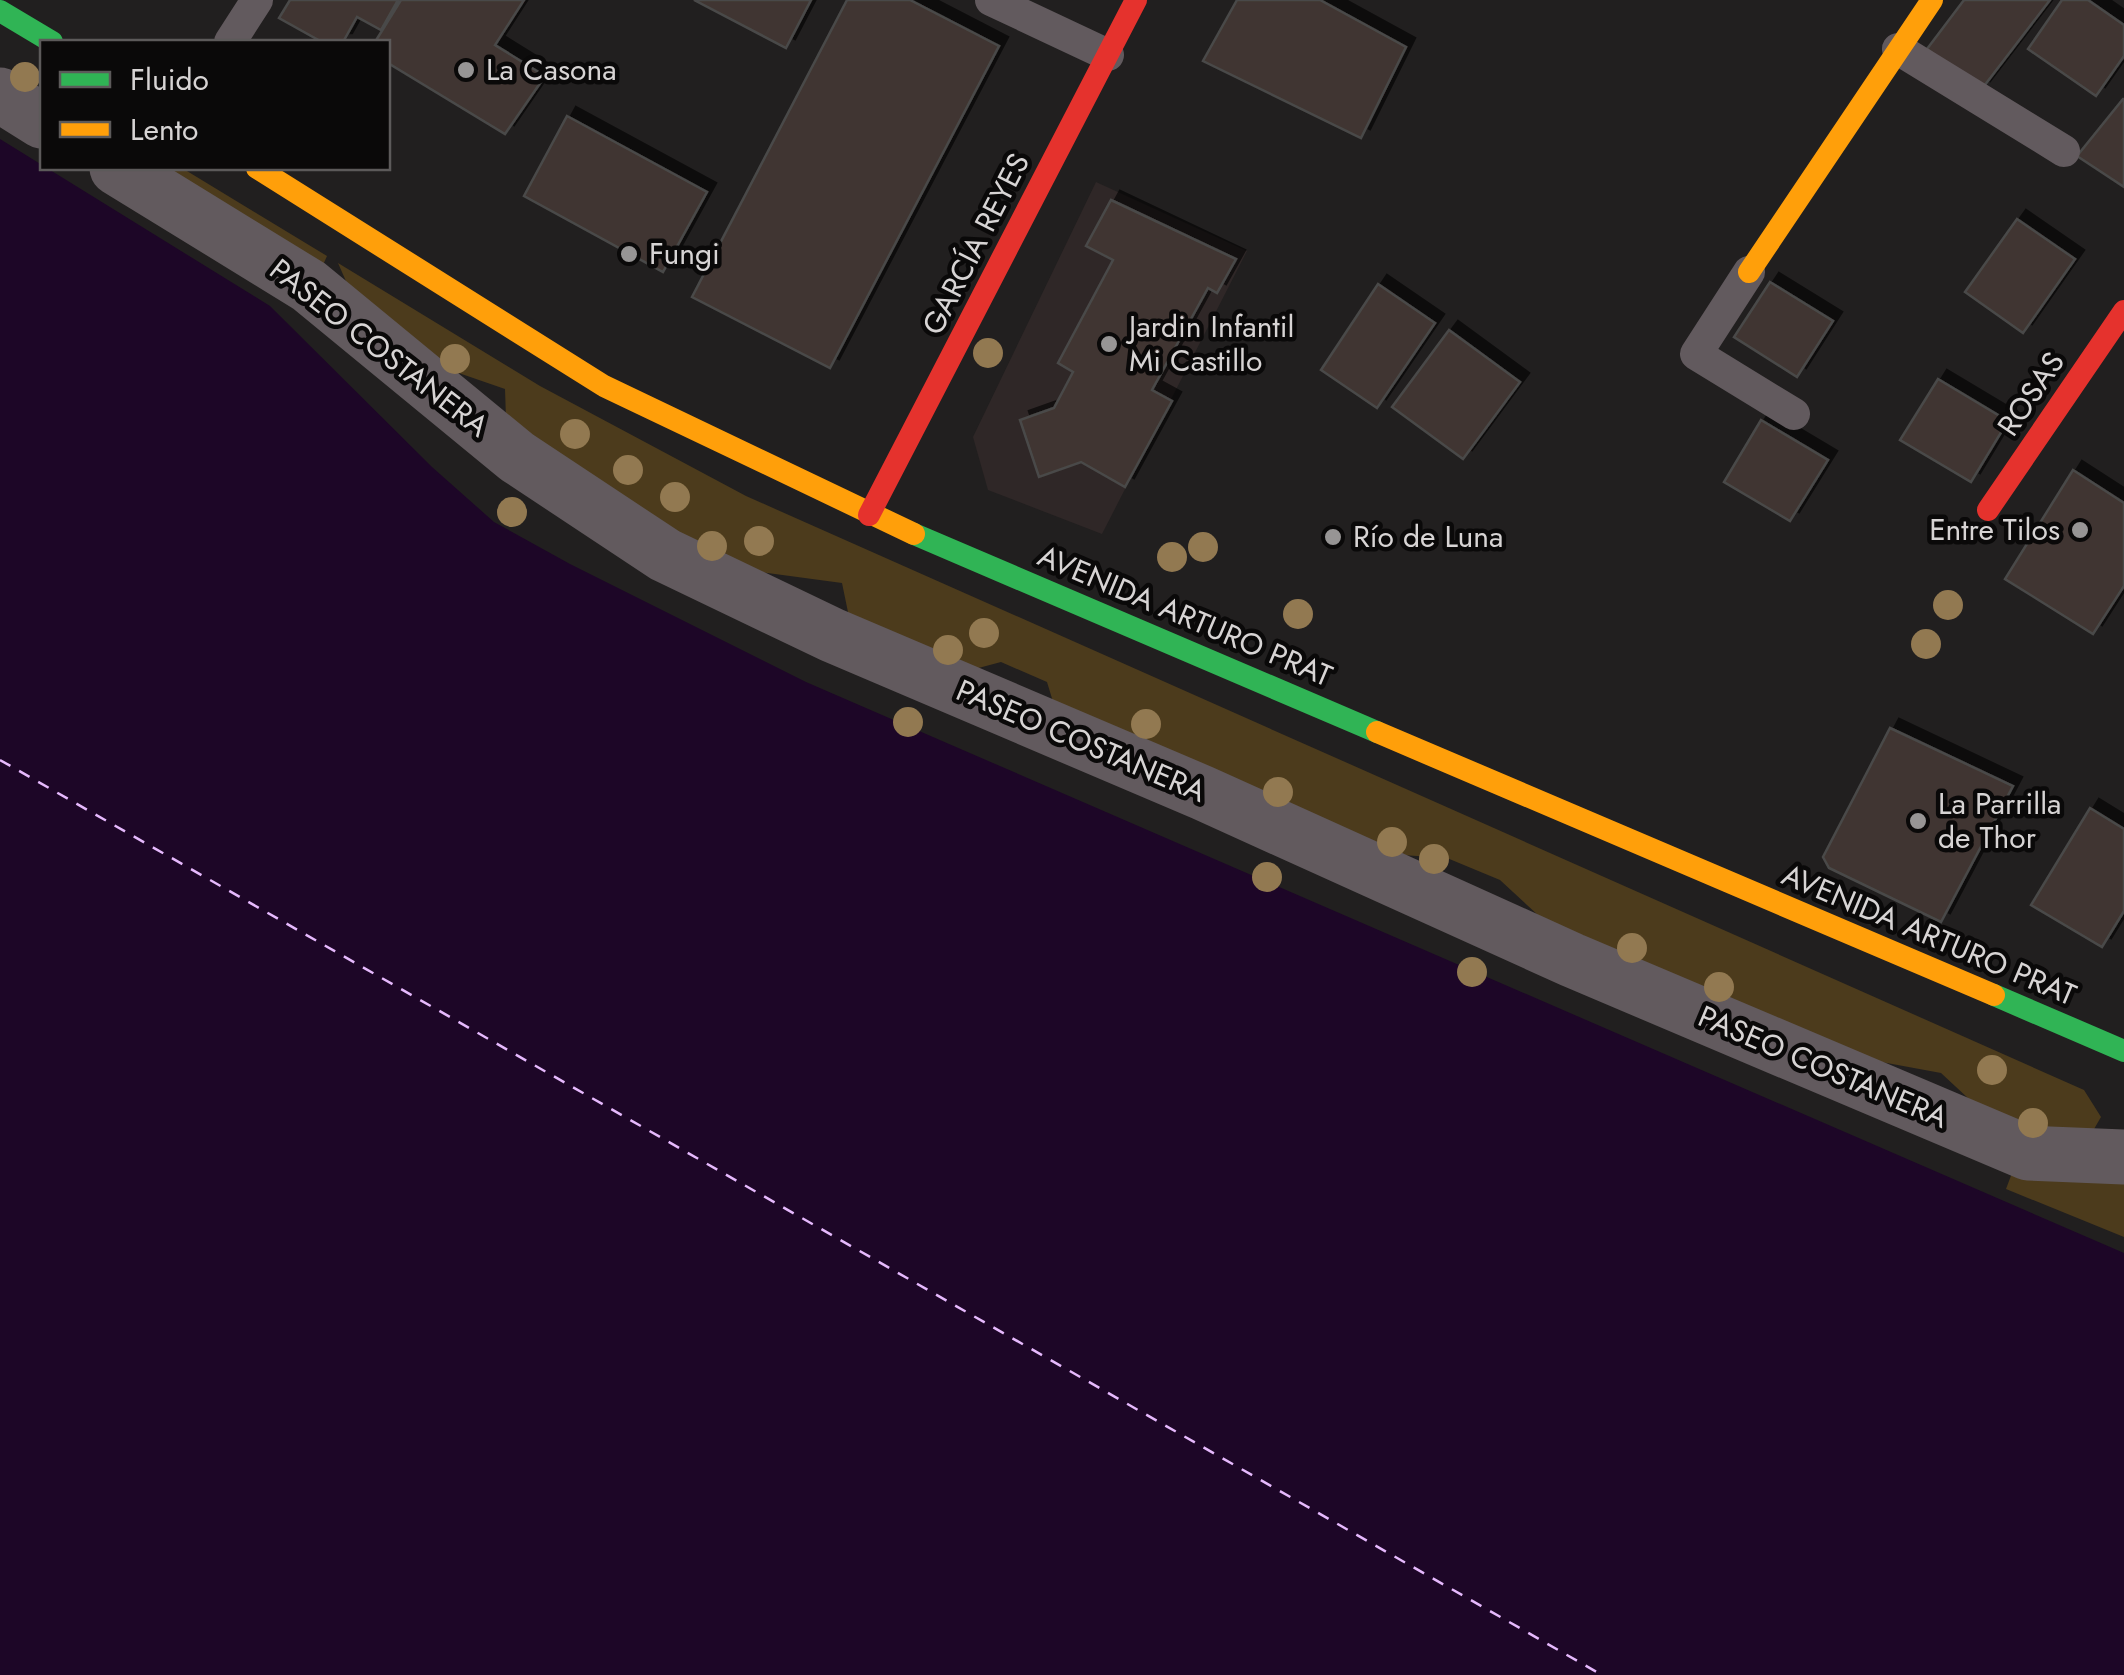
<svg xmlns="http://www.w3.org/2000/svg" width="2124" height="1675" font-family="Jost,sans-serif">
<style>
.built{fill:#2f2727}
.green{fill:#4c3b1c}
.water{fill:#1d0627}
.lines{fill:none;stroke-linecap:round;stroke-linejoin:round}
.ferry{stroke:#e6b9fd;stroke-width:2.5;stroke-dasharray:12 10;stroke-linecap:butt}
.building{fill:#403631;stroke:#4a4948;stroke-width:2.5;filter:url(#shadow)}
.lane{stroke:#625a5e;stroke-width:32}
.street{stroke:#625a5e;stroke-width:55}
.fast{stroke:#30b455;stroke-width:22}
.slow{stroke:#ff9f0a;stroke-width:22}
.jam{stroke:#e5322d;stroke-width:22}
.tree{fill:#927951}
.poi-dot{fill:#979595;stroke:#0a0909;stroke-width:4}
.labels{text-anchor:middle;stroke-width:9;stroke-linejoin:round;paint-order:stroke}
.poi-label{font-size:30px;fill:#d7d4d4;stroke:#0a0909;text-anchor:start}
.street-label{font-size:30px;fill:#d7d4d4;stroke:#0a0909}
</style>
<defs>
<filter id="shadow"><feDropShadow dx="9" dy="-9" stdDeviation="0" flood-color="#0009"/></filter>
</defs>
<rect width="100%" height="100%" fill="#211f1f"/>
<path class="built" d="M1096 182 1247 251 1102 534 988 490 973 437Z"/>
<path class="green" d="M164 168H182L327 256 323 265Z
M338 263 540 386 746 496 2084 1090 2101 1117 2090 1136 2060 1145 1984 1113 1941 1073 1849 1056 1552 928 1500 880 1447 858 1387 854 1054 705 1047 682 1001 662 971 670 849 617 842 583 738 569 645 519 506 419 505 389 450 370 349 288Z
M2012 1173 2124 1174V1237L2006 1189Z"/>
<path class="water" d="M0 139 270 306 432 467 494 522 570 564 806 682 2124 1253V1675H0Z"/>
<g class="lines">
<path class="ferry" d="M0 760 1602 1675"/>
</g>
<path class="building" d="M290 0H398L381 30 357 17 343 42H322L279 18Z
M401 0H524L495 45 545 76 505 134 388 63V42H375Z
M694 0H811L786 48Z
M847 0H910L999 46 830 368 692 297Z
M1237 0H1320L1406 47 1361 138 1203 61Z
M1964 0H2050L1981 90 1927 49Z
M2062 0H2088L2124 25V56L2096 96 2028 49Z
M2123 99H2124V187L2077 156Z
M567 116 707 192 663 272 524 196Z
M1111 200 1236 259 1217 293 1208 288 1152 390 1172 401 1125 487 1081 462 1039 477 1020 420 1054 408 1073 372 1058 363 1113 260 1086 246Z
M2017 219 2075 259 2023 333 1965 292Z
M1770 282 1833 321 1797 377 1734 337Z
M1378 284 1435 323 1377 408 1321 370Z
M1449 330 1520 382 1463 459 1392 407Z
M1938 379 2008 421 1971 482 1900 440Z
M1761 420 1828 460 1790 521 1724 482Z
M2073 470 2124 503V586L2093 634 2005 579Z
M1890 728 2013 786 1941 922 1829 868 1823 857Z
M2090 808 2124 829V911L2102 947 2031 905Z"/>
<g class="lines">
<path class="lane" d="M991 0 1108 55
M230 42 257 0
M1898 49 2064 151
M1749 272 1696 354 1794 414"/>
<path class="street" d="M0 95 42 121
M117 168 309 286 517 457 665 555 832 635 1203 793 1572 960 2028 1153 2124 1157"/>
<path class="fast" d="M0 11 52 42
M914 534 1377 732
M1994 995 2124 1051"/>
<path class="slow" d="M257 168 604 386 914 534
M1749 272 1932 0
M1377 732 1994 995"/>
<path class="jam" d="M1988 510 2124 311
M869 515 1136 0"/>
</g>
<g class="tree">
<circle cx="25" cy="77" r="15"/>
<circle cx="988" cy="353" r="15"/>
<circle cx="455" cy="359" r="15"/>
<circle cx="575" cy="434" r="15"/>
<circle cx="628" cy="470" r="15"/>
<circle cx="675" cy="497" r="15"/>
<circle cx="512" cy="512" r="15"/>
<circle cx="759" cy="541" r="15"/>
<circle cx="712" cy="546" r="15"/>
<circle cx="1203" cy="547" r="15"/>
<circle cx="1172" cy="557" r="15"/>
<circle cx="1948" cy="605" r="15"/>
<circle cx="1298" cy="614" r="15"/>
<circle cx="984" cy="633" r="15"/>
<circle cx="1926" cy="644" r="15"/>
<circle cx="948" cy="650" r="15"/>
<circle cx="908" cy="722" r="15"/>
<circle cx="1146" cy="724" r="15"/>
<circle cx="1278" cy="792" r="15"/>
<circle cx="1392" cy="842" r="15"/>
<circle cx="1434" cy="859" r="15"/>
<circle cx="1267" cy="877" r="15"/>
<circle cx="1632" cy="948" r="15"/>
<circle cx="1472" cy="972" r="15"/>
<circle cx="1719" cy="987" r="15"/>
<circle cx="1992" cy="1070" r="15"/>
<circle cx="2033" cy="1123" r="15"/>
</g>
<g class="poi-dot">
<circle cx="466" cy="70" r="10"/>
<circle cx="629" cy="254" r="10"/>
<circle cx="1109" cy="344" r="10"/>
<circle cx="2080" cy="530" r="10"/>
<circle cx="1333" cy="537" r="10"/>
<circle cx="1918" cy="821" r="10"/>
</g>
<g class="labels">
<g class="poi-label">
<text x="486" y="80">La Casona</text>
<text x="649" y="264">Fungi</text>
<text x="1129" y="337">Jardin Infantil<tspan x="1129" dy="34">Mi Castillo</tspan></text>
<text x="2060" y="540" text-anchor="end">Entre Tilos</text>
<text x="1353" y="547">Río de Luna</text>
<text x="1938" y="814">La Parrilla<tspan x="1938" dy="34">de Thor</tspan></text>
</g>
<g class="street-label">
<text transform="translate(976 244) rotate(-63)" y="10">GARCÍA REYES</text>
<text transform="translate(379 348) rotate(38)" y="10">PASEO COSTANERA</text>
<text transform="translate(2031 394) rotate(-56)" y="10">ROSAS</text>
<text transform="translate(1185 616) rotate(23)" y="10">AVENIDA ARTURO PRAT</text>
<text transform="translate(1081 741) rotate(23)" y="10">PASEO COSTANERA</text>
<text transform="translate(1929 935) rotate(23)" y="10">AVENIDA ARTURO PRAT</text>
<text transform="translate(1823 1067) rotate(23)" y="10">PASEO COSTANERA</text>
</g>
</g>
<rect x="40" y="40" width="350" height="130" fill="#0a0909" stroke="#5c5a5a" stroke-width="2.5"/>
<rect x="60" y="72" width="50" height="15" fill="#30b455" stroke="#5c5a5a" stroke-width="2.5"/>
<text x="130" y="90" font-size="30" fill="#d7d4d4">Fluido</text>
<rect x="60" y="122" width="50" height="15" fill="#ff9f0a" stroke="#5c5a5a" stroke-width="2.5"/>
<text x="130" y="140" font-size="30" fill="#d7d4d4">Lento</text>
</svg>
